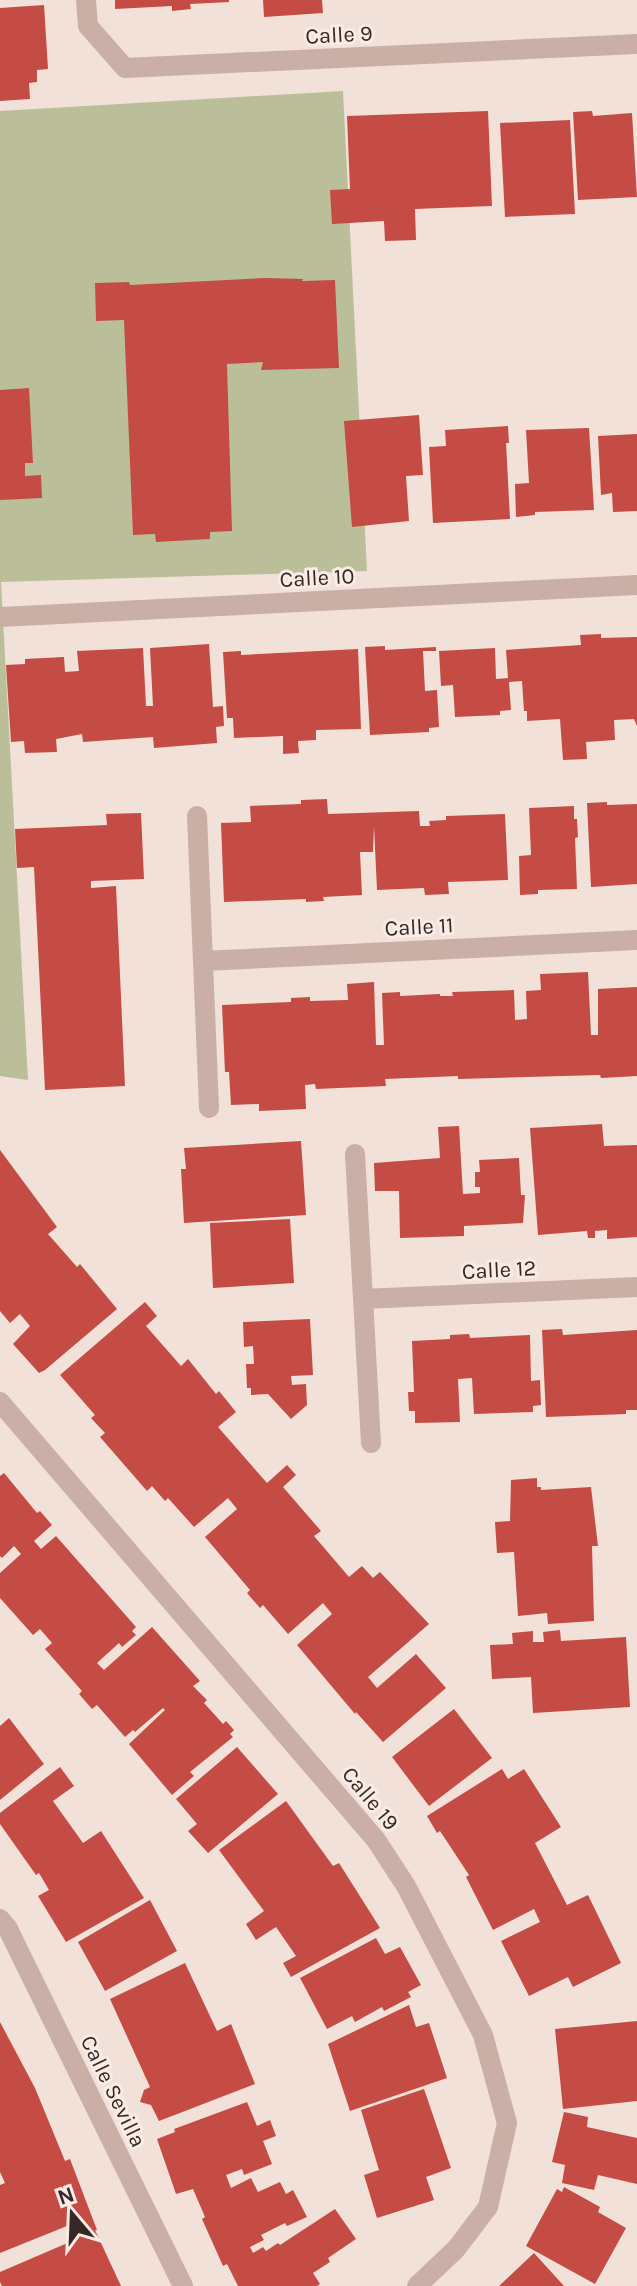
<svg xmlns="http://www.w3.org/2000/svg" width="637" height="2286" font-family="Karla,sans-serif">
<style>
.green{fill:#babf9a}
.building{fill:#c44c44}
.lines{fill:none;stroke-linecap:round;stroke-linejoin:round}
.minor{stroke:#c9afa6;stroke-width:20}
.labels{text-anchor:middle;stroke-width:6;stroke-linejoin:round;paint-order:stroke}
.street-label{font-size:22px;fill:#352827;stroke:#f9ece5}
</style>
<rect width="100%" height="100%" fill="#f1e1d9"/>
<path class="green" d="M343 91 367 571 1 582 28 1080 0 1076V111Z"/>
<path class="building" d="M115 0H229V2L190 4 191 9 172 11V6L115 9Z
M263 0H322L323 13 264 17Z
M44 5 48 69 37 70V82L29 83 30 99 0 101V8Z
M488 111 492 206 415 209 416 240 385 241 384 221 332 224 330 190 350 189 347 116Z
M592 111 593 116 632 113 637 197 578 200 573 112Z
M570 120 575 214 505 217 500 123Z
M265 278 303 279 302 281 335 280 339 368 261 370 263 362 227 364 232 531 210 532V539L156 542 155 534 133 535 124 320 96 321 95 283 129 282 130 285Z
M29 388 33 463H25V476L41 475 42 498 0 500V390Z
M419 415 423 475 406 476 409 521 352 527 344 421Z
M508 426 509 443H506L510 519 433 523 429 447 446 446 445 430Z
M589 428 594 510 535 512V515L516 517 515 484 529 483 526 430Z
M637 434V511L613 512 612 493 601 495 598 436Z
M601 634V638L637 637V726L634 719 614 720 615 740 586 742 587 759 563 760 560 719 527 721V711H524L522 681 509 682 511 710 500 711V715L455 717 453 685 441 686 439 651 495 648 496 679 508 678 506 650 581 645 580 635Z
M209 644 213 707 223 706 224 726 216 727 217 743 154 748 153 737 83 742 82 734 56 739 57 752 25 753 24 741 11 742 6 665 25 664V659L64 657 65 672 79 671 77 651 143 648 146 706H153L150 648Z
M385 646V650L436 647V651H423L425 691 437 690 439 727 429 728V732L370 735 365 647Z
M358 649 361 729 316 730V740L298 741 299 753 283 754V736L234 738 233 718H227L223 652 241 651V655Z
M327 799 328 814 419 811 420 826H430L429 821 446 820V816L505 814 508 880 448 882 449 894 425 895 424 888 377 890 374 826 373 852H360L362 895 323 897 324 901 306 902V899L224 902 221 823 251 822 250 806 301 804V800Z
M607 802V805L637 804V884L591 887 587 803Z
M574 806V819H577L578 837 575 838 577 889 538 890V894L520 895 519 856 531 855 529 808Z
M141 813 144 879 91 881V888L116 886 125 1086 45 1090 34 867 17 868 15 829 107 825 106 814Z
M588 972 591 1035H598V989L637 987V1076L601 1078 600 1075 458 1079V1076L385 1079 386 1086 316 1089 315 1084 305 1085 306 1109 259 1111V1104L231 1105 229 1072H225L222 1005 291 1002V998L310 997V1001L348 1000 347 984 374 982 376 1045H384L382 993 400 992V996L440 994V996H453L452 992 514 990 515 1020 527 1019 526 991 541 990 540 974Z
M602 1124 604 1146 637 1145V1237L607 1239V1230L595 1231V1238H588L587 1231 538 1235 530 1128Z
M459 1126 463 1194 480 1193V1187H475V1172H480L479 1160 519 1158 521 1195H525L523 1223 464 1226V1236L400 1238 399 1191H375L374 1163 440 1158 438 1127Z
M301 1141 306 1215 184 1223 181 1169H186L184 1148Z
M0 1150 57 1227 48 1234 77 1267 80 1264 117 1309 45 1370 39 1373 13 1344 30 1326 20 1314 10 1323 0 1311Z
M290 1219 294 1283 213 1288 210 1223Z
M145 1302 157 1316 146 1326 181 1366 188 1359 216 1394 219 1391 236 1412 218 1427 267 1483 287 1465 296 1475 283 1487 321 1531 314 1536 349 1577 362 1566 373 1578 380 1572 429 1624 368 1677 377 1688 416 1654 446 1688 383 1742 356 1712 355 1714 297 1645 332 1614 323 1603 288 1634 263 1605 260 1608 247 1593 250 1590 205 1537 237 1509 228 1498 194 1527 168 1498 165 1501 152 1486 147 1491 100 1437 105 1433 91 1418 95 1415 60 1375Z
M310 1319 313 1375 291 1376 292 1385 306 1384 307 1405 291 1419 268 1394 251 1395V1388H247L246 1364H254L253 1346 244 1347 243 1322Z
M562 1329 563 1335 637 1330V1410H626V1414L546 1417 542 1330Z
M469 1334 470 1338 530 1335 531 1381 540 1380 541 1405 533 1406V1412L474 1414 472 1378 458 1379 460 1422 415 1423V1411H409L408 1392H414L412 1341 450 1339V1335Z
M4 1473 37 1513 40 1511 52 1525 34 1541 41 1549 56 1536 136 1627 132 1631 136 1635 122 1647 119 1643 97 1663 104 1670 152 1627 200 1681 193 1686 207 1700 204 1703 223 1724 226 1721 234 1730 230 1734 233 1737 190 1772 194 1776 172 1795 129 1744 165 1710 163 1708 135 1732 133 1730 125 1737 97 1705 92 1709 79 1694 82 1691 45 1649 52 1643 40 1629 33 1635 0 1598V1573L21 1554 14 1546 2 1558 0 1556V1476Z
M537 1478V1487H541V1490L591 1487 598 1546H592L594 1621 548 1624 547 1613 518 1616 514 1552 497 1553 495 1522 510 1521 511 1480Z
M560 1630 561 1641 626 1637 630 1707 533 1713 531 1677 492 1679 490 1645 513 1644 512 1633 533 1631V1642H544L543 1632Z
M454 1709 492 1758 429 1806 392 1757Z
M9 1718 44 1764 0 1800V1726Z
M237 1747 278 1794 208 1853 188 1831 197 1824 176 1799Z
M60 1767 74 1786 53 1801 83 1843 101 1831 144 1898 66 1942 38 1896 49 1890 39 1873 36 1875 0 1824V1813Z
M502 1769 508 1779 524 1769 561 1827 535 1843 567 1905 588 1895 621 1963 573 1987 568 1977 529 1996 501 1941 540 1922 534 1909 493 1930 466 1877 469 1875 440 1831 437 1833 427 1816Z
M286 1801 333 1866 339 1863 380 1928 291 1977 283 1963 296 1956 276 1927 256 1940 246 1924 264 1911 219 1850Z
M150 1900 177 1951 105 1991 78 1942Z
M376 1938 385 1954 400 1947 421 1985 408 1992 411 1997 384 2011 382 2007 355 2022 352 2016 327 2029 300 1978Z
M185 1963 217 2031 231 2024 255 2084 159 2121 151 2105 140 2102 144 2090 150 2087 110 1999Z
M409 2005 416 2027 429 2023 447 2078 350 2111 328 2044Z
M637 2021V2101L563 2109 555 2029Z
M0 2022 35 2088 65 2161 70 2159 97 2230H95L121 2286H2L0 2282V2272L79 2238 72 2224 0 2253V2185L5 2183 0 2172Z
M424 2089 451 2168 426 2177 434 2200 377 2218 364 2175 379 2170 361 2110Z
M247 2102 257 2126 270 2120 276 2136 263 2141 272 2164 244 2175 242 2169 226 2175 231 2188 251 2178 258 2192 280 2182 286 2194 293 2190 307 2217 287 2226 285 2223 261 2235 264 2240 250 2247 253 2253 263 2247 266 2251 278 2243 280 2245 335 2209 356 2239 328 2258 330 2262 313 2273 320 2284 317 2286H238L227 2264 223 2266 202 2219 205 2217 193 2189 176 2194 157 2139 175 2132 174 2129Z
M564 2112 588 2117 587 2127 637 2138V2184L598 2175 594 2190 562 2183 565 2165 552 2162Z
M564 2187 600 2207 598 2212 626 2228 595 2284 526 2246 557 2189 562 2192Z
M534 2253 564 2286H499Z"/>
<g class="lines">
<path class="minor" d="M86 0 88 26 125 68 637 44
M0 617 637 585
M197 816 209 1108
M203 961 637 940
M355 1154 371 1443
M363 1299 637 1287
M0 1402 376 1840 406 1886 483 2035 507 2123 488 2207 456 2249 417 2286
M0 1919 7 1927 183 2286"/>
</g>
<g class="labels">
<g class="street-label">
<text transform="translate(339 34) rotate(-3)" y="8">Calle 9</text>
<text transform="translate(317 577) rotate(-3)" y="8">Calle 10</text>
<text transform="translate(419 926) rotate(-3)" y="8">Calle 11</text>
<text transform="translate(499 1269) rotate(-3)" y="8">Calle 12</text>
<text transform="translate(371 1798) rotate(50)" y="8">Calle 19</text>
<text transform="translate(114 2091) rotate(64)" y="8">Calle Sevilla</text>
</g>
</g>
<g transform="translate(72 2214) rotate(341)" stroke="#f9ece5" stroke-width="6" paint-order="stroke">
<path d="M0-6L14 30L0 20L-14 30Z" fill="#352827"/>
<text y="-12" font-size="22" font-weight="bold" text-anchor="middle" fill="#352827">N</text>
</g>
</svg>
